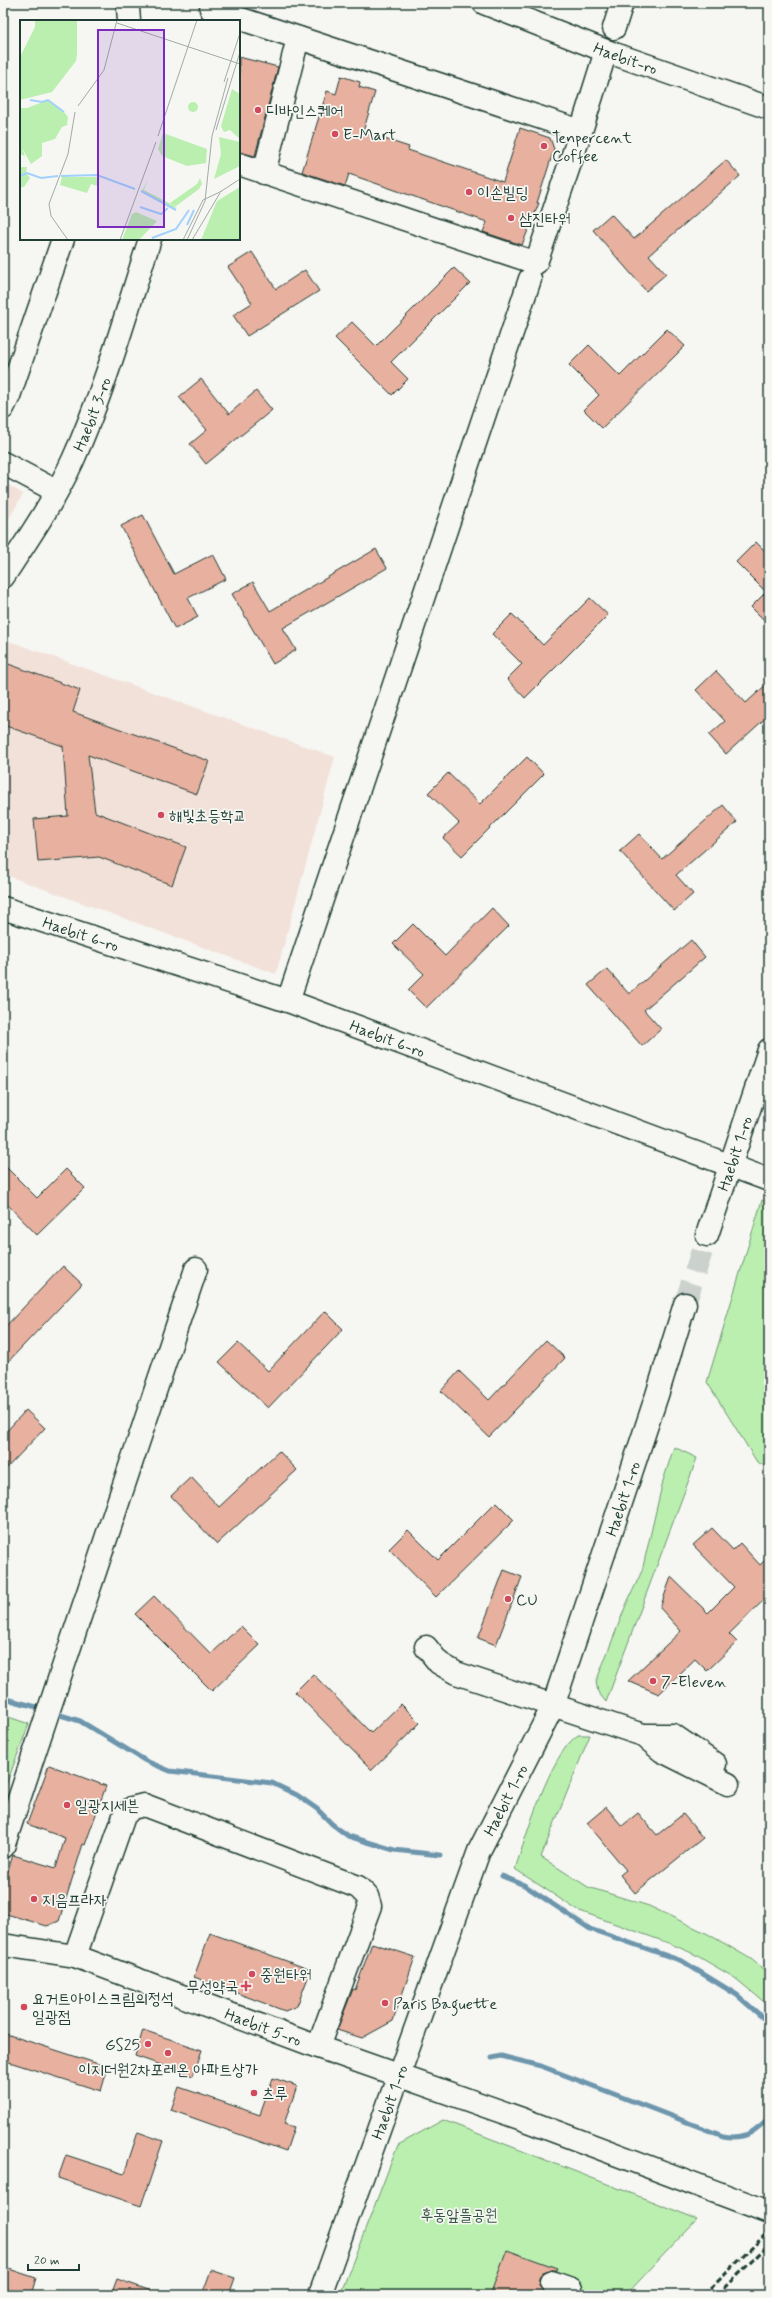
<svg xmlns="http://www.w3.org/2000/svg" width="772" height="2298" font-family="Mynerve,'Poor Story',sans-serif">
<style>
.built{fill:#f2e1d9}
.green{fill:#bbefaf;stroke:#6d9672}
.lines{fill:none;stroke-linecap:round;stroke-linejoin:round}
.stream{stroke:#6d96ad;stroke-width:5}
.building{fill:#e8b09f;stroke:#1f3d34}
.minor-tunnel{stroke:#cbd1cc;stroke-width:22;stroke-dasharray:22 11;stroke-linecap:butt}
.minor-casing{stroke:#1f3d34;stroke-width:25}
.minor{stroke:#f6f6f2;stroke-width:22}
.rail{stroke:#1f3d34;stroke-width:3;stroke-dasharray:6 3;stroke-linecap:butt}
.poi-dot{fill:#d1495b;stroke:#f6f6f2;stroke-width:1.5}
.labels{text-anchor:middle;stroke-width:3.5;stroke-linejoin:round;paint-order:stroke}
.street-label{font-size:16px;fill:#1f3d34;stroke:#f6f6f2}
.poi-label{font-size:16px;fill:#1f3d34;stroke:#f6f6f2;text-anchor:start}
.park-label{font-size:16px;fill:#365846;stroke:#f6f6f2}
.inset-river{fill:none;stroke:#a1d1fd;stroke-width:2}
.inset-road{fill:none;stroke:#a0aca6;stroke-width:1}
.view{fill:#7b2cbf;fill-opacity:0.15;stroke:#7b2cbf;stroke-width:2}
.inset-edge{fill:none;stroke:#1f3d34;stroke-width:2}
</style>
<rect width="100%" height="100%" fill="#f6f6f2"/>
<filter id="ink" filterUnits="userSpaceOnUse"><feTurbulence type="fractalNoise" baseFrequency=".025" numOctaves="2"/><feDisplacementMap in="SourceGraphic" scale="8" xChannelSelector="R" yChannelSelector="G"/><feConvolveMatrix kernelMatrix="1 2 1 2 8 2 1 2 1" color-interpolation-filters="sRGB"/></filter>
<g filter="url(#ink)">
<path class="built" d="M3 482 23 494 3 529Z
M3 639 335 757 276 974 3 874Z"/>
<path class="green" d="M762 1200 769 1203V1468L757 1462 707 1382Z
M674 1447 697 1458 606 1702 598 1692 596 1682 626 1605 642 1571 663 1481Z
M3 1715 29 1724 3 1793Z
M578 1735H590L541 1857 588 1887 649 1906 708 1934 751 1959 769 1974V2006L735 1978 694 1954 671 1944 577 1910 515 1869C527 1835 549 1755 578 1735Z
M443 2120 697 2219 626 2295H340L398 2145Z"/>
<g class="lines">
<path class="stream" d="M3 1698 44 1709
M54 1713 80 1721 146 1761 170 1771 272 1783 297 1795 317 1809 332 1824 348 1836 394 1850 440 1855
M502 1876 524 1885 590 1929 682 1961 737 1995 769 2023
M492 2058 501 2056 541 2066 723 2136C746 2140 753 2132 769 2118"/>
</g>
<path class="building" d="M239 57 278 67 255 156 239 152Z
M341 76 360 82 359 87 375 92 363 132 409 147 408 150 503 182 520 128 550 138 554 149 537 203H539L522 245 483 232 487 222 349 174 345 186 302 172 327 91 336 94Z
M726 160 740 176 649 255 666 274 646 291 593 230 611 214 634 239Z
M252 252 276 289 305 270 319 291 247 336 233 315 252 303 228 267Z
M454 268 470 283 391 362 408 379 392 395 335 338 352 322 376 346Z
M667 329 685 346 602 428 584 410 599 395 569 365 589 345 620 376Z
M201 379 229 414 256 391 272 410 206 464 190 444 207 430 179 397Z
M143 515 174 574 213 554 226 579 188 598 198 617 175 629 121 526Z
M756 542 769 555V625L751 607 766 592 736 562Z
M376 549 387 568 283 628 296 650 273 664 232 594 253 582 270 611Z
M590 598 608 615 525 698 507 679 522 664 492 634 512 614 543 645Z
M3 662 80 690 73 712 209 761 197 794 88 755 95 812 186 847 172 885 99 857 38 862 34 819 68 816 63 746 3 725Z
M716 671 746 703 769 682V715L726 754 709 735 725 721 696 690Z
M527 757 544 774 462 856 443 838 459 823 428 793 448 773 480 804Z
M723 805 737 822 676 875 693 894 674 911 620 851 639 834 662 859Z
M492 908 509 926 426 1008 408 990 424 974 393 944 413 924 445 956Z
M691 940 705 957 644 1010 661 1029 642 1046 588 985 607 969 629 994Z
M3 1164 37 1198 66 1169 85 1188 37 1235 3 1200Z
M63 1266 82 1284 3 1367V1329Z
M325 1311 343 1329 268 1408 219 1362 238 1343 268 1371Z
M546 1340 565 1358 489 1437 441 1391 459 1371 489 1400Z
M26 1410 45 1428 3 1472V1435Z
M279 1451 297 1470 217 1544 171 1496 191 1477 219 1507Z
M496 1502 514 1520 436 1597 389 1549 408 1530 438 1560Z
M712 1528 733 1550 740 1543 760 1565 769 1556V1595L729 1634 737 1642 707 1671 695 1659 659 1694 628 1681 681 1631 660 1608 671 1577 708 1613 734 1587 693 1545Z
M504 1570 522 1577 496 1645 478 1638Z
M154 1596 211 1654 241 1626 260 1645 212 1691 135 1614Z
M313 1674 371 1733 401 1704 420 1723 372 1770 295 1692Z
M49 1765 106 1786 85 1845 83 1844 59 1921 47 1926 3 1913V1886L13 1855 56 1868 65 1838 27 1824Z
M606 1807 622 1826 638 1813 657 1835 683 1814 703 1838 635 1893 620 1875 626 1870 587 1823Z
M210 1933 311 1970 297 2006 285 2011 194 1977Z
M372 1943 415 1957 393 2021 362 2038 337 2030 353 1989 355 1990Z
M143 2030 202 2050 193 2076 135 2056Z
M3 2033 108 2067 101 2091 3 2060Z
M273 2078 297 2086 284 2124 294 2127 286 2151 171 2110 179 2087 260 2115Z
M138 2132 163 2141 141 2206 58 2178 66 2155 124 2174Z
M507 2250 557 2268 556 2270H549L543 2272 539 2278V2285L547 2295H490Z
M3 2267 36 2278 31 2295H3Z
M211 2270 235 2278 229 2295H202Z
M117 2279 157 2293V2295H111Z"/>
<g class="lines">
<path class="minor-tunnel" d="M685 1304 707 1235"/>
<g class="minor-casing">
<g id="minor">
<path id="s1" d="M484 3 606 51 769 108"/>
<path d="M128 7 129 21"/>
<path d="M211 9 581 131"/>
<path d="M614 28 622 3"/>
<path d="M239 164 536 263 581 131 606 51"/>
<path d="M264 173 298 38"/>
<path d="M3 408 9 396 63 239"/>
<path d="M3 463 56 491"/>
<path id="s2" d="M3 577C28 539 54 501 73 460 105 389 126 313 150 239"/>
<path id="s3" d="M3 908 288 1001 769 1180"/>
<path d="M288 1001 530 279"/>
<path id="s4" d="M707 1235 769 1050"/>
<path d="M426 1647 439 1663 456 1673 643 1735 662 1751 728 1784"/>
<path d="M643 1735H673L715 1764"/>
<path d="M3 1847 196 1269"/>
<path id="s5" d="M3 1945 75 1956 318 2047 522 2119 769 2212"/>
<path d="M75 1956 124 1816 132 1808 144 1805 358 1887 367 1896 370 1906 318 2047"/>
<path d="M551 2282 571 2289 568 2295"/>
<path id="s6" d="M320 2295 479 1851 553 1706 657 1395 685 1304"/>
</g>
</g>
<use href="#minor" class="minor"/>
<path class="rail" d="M704 2295 769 2231
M718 2295 769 2244"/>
</g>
</g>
<g class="poi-dot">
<circle cx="258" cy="110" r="4"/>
<circle cx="335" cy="134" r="4"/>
<circle cx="544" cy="146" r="4"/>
<circle cx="469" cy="192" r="4"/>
<circle cx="511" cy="218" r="4"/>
<circle cx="161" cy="815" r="4"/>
<circle cx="508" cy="1599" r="4"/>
<circle cx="653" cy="1681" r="4"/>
<circle cx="67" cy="1805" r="4"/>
<circle cx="34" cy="1899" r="4"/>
<circle cx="252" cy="1974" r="4"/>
<path d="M244 1980h4v4h4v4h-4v4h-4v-4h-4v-4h4z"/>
<circle cx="385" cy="2003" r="4"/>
<circle cx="24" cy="2007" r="4"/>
<circle cx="148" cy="2044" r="4"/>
<circle cx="168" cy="2053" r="4"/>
<circle cx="254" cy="2093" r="4"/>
</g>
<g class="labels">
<g class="street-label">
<text dy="6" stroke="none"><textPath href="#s1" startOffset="152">Haebit-ro</textPath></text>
<text dy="6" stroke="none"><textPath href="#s2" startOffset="186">Haebit 3-ro</textPath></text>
<text dy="6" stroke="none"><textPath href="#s3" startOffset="82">Haebit 6-ro</textPath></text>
<text dy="6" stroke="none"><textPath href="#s3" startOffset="406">Haebit 6-ro</textPath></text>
<text dy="6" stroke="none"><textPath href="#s4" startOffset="86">Haebit 1-ro</textPath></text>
<text dy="6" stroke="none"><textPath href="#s6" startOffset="853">Haebit 1-ro</textPath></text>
<text dy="6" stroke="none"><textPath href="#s6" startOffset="529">Haebit 1-ro</textPath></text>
<text dy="6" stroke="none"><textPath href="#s5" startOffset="274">Haebit 5-ro</textPath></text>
<text dy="6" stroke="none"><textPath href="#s6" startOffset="205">Haebit 1-ro</textPath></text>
</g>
<g class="poi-label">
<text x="266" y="116">디바인스퀘어</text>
<text x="343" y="140">E-Mart</text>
<text x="552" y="143">Tenpercent<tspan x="552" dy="18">Coffee</tspan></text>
<text x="477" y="198">이손빌딩</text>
<text x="519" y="224">삼진타워</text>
<text x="169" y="821">해빛초등학교</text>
<text x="516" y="1605">CU</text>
<text x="661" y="1687">7-Eleven</text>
<text x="75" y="1811">일광지세븐</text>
<text x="42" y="1905">지음프라자</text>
<text x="260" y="1980">중원타워</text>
<text x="238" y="1992" text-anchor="end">무성약국</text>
<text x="32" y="2004">요거트아이스크림의정석<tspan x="32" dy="18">일광점</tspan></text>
<text x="393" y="2009">Paris Baguette</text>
<text x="140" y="2050" text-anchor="end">GS25</text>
<text x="168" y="2075" text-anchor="middle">이지더원2차포레온 아파트상가</text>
<text x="262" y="2099">츠루</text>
</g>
<g class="park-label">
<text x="459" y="2220">후동앞뜰공원</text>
</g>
</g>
<g transform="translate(20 20)">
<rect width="220" height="220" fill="#f6f6f2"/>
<path d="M15 0H57V34L56 41 32 72 0 80V37L15 7ZM212 69 220 74V119L210 110 204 112 201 106ZM28 80 45 93 48 97 47 105 42 107 35 119 22 123V136L11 144 2 128 5 136 0 134V88H7ZM168 87a5 5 0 1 1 10 0a5 5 0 1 1-10 0ZM143 113 187 129 186 143 167 146 142 136 138 129ZM199 117 220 122V146L194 159 201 134ZM0 147H7L6 153 10 158 4 167H0ZM42 157H74L80 158 77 166 71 164 67 173 40 165ZM180 158 182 164 179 169 156 186 150 183 177 164ZM128 159 124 170 157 187 152 188 122 171ZM220 167V220H181L197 181ZM116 192 137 201 119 220H102L112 194Z" fill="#bbefaf"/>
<path class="inset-river" d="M10 80 22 82 28 80 44 92M0 156 7 153 21 158 38 156M41 156 77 155 115 169M121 171 156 190M120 187 141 194 148 188M167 205 174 190M132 218 156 209 169 190"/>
<path class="inset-road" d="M97 3 220 44M204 62 220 13M58 86 84 50 97 0M196 110 220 32M138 116 177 0M200 172 220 159M48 220 31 196 29 184 48 134 55 92M100 220 136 122M163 220 183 180 202 171M167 220 185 181 192 116 208 58M172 220 200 173"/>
<path class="view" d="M78 10H144V207H78Z"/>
<rect width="220" height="220" class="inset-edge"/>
</g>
<rect width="772" height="2298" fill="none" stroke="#f6f6f2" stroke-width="16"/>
<rect x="8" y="8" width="756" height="2282" fill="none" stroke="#1f3d34" stroke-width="1.5" filter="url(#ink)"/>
<path d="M28 2264v6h51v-6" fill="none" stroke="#1f3d34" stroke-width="2"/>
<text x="34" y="2264" font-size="12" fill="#1f3d34" stroke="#f6f6f2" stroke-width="3" paint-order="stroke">20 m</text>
</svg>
